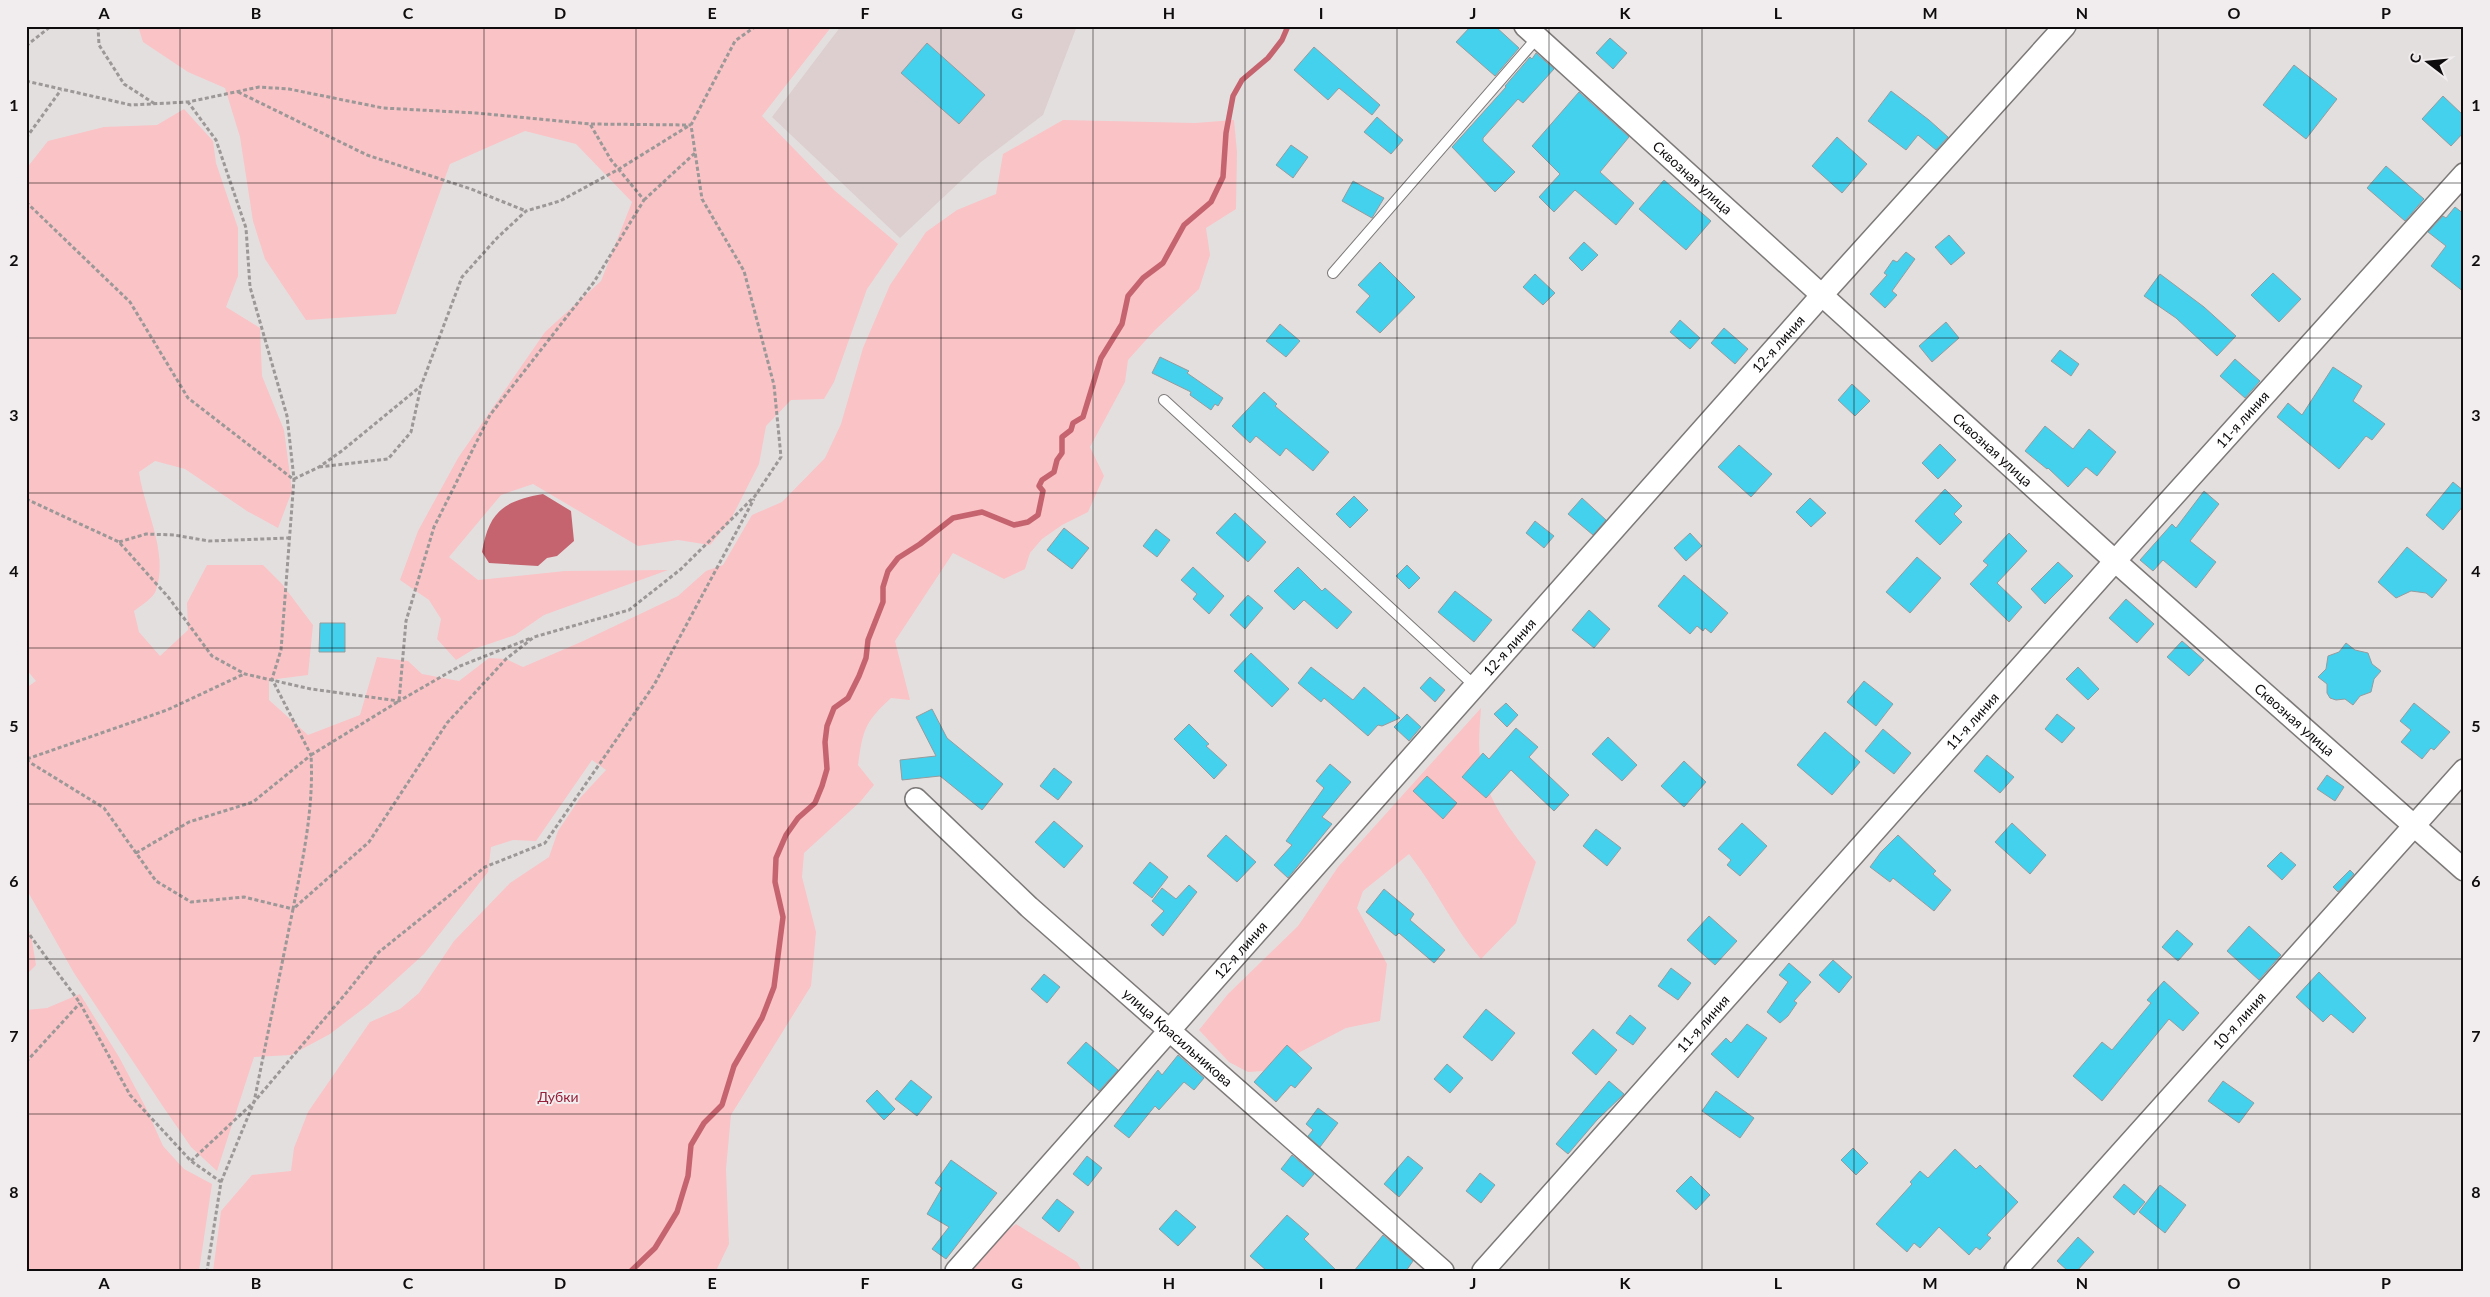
<svg xmlns="http://www.w3.org/2000/svg" width="2490" height="1297" font-family="Lato,sans-serif">
<style>
.built{fill:#ddcfcf}
.green{fill:#fac3c6}
.water{fill:#c5646f}
.lines{fill:none;stroke-linecap:round;stroke-linejoin:round}
.stream{stroke:#c5646f;stroke-width:5.5}
.building{fill:#44d1ed;stroke:#979b9d}
.lane-casing{stroke:#7d7979;stroke-width:12}
.street-casing{stroke:#7d7979;stroke-width:24}
.path{stroke:#9c9898;stroke-width:3;stroke-dasharray:4 2.5;stroke-linecap:butt}
.lane{stroke:#fff;stroke-width:10}
.street{stroke:#fff;stroke-width:21}
.grid{fill:none;stroke:#0e0c0c;stroke-width:1;stroke-opacity:0.55}
.labels{text-anchor:middle;stroke-width:4;stroke-linejoin:round;paint-order:stroke}
.street-label{font-size:14px;fill:#0e0c0c;stroke:#f1eced}
.park-label{font-size:14px;fill:#961f39;stroke:#f1eced}
.neatline{fill:none;stroke:#0e0c0c;stroke-width:2}
.grid-label{font-size:16px;text-anchor:middle;font-weight:bold;fill:#0e0c0c}
</style>
<rect width="100%" height="100%" fill="#e4dfdf"/>
<path class="built" d="M841 26H1077L1043 115 981 162 900 238 772 117Z"/>
<path class="green" d="M138 26H832L762 116 834 190 898 244 867 289 834 382 824 399 791 400 766 426 759 464 730 521 710 545 678 540 638 546 533 484 501 495 449 557 478 580 565 571 668 570 544 615 515 635 474 649 456 660 437 639 441 619 429 600 400 580 418 531 458 458 545 332 601 281 632 202 576 144 525 131 450 164 396 314 306 320 265 259 253 221 240 137 225 88 188 72 143 42Z
M184 109 213 141 216 163 238 228V276L226 307 260 328 262 376 284 430 292 491 278 528 247 511 185 469 155 461 139 472C144 509 169 552 156 590 154 598 140 606 134 611L139 632 160 656 188 630 187 603 207 565H263L282 584 313 625 308 675 269 680V700L308 735 360 715 377 657 408 661 422 674 459 681 489 658 506 659 523 667 581 642 678 596 706 571 723 565 752 515 782 502 825 458 841 424 863 348 890 285 926 232 957 210 996 194 1003 154 1063 120 1195 123 1234 120 1237 152 1236 209 1206 228 1210 255 1199 289 1155 330 1128 360 1125 382 1090 447 1104 476 1088 512 1062 525 1042 539 1030 553 1025 569 1004 579 953 553 895 641 910 700 891 698C864 723 863 730 858 765L874 785 860 802 804 853 802 877 816 932 811 986 731 1115 726 1169 729 1244 716 1271H213L221 1211 252 1175 291 1171 294 1148 308 1112 370 1022 400 1009 419 993 454 941 510 883 549 857 558 831 580 798 606 770 592 760 536 841 513 840 491 847 488 872 424 954 368 1005 330 1034 291 1055 254 1057 217 1171 191 1147 164 1108 74 973 28 892 26 887V688L36 681 26 669V169L48 141 104 127 157 125Z
M1481 708C1480 724 1478 742 1480 758 1485 799 1511 831 1536 862L1516 923 1481 959C1452 926 1436 888 1409 854L1363 891 1357 908 1387 964 1380 1021 1346 1028 1264 1071 1248 1072 1229 1062 1199 1030 1228 994 1298 926 1338 867Z
M26 930 31 935 36 965 26 975Z
M80 994 119 1057 146 1108 163 1146 184 1169 212 1184 199 1271H26V1010L47 1008Z
M1016 1224 1077 1262 1082 1271H968L992 1242Z"/>
<path class="water" d="M543 494 571 511 574 541 557 556 547 558 538 566 489 563 482 552C489 512 503 501 543 494Z"/>
<g class="lines">
<path class="stream" d="M631 1271 655 1248 677 1212 688 1176 691 1145 704 1123 722 1105 734 1066 762 1018 774 987 783 917 775 882 776 858 786 835 798 818 815 803 822 786 827 769 825 742 827 726 834 708 848 698 859 676 866 658 868 640 883 602V587L888 571 898 558 920 544 953 518 982 512 1014 525 1028 522 1038 515 1043 491 1039 486 1042 480 1054 472 1057 460 1062 453V437L1071 430 1073 423 1083 417 1101 358 1122 324 1128 296 1143 278 1163 263 1184 225 1211 202 1223 177 1226 133 1233 96 1242 80 1268 58 1282 40 1288 26"/>
</g>
<path class="building" d="M1471 26H1495L1519 48 1495 76 1456 42Z
M1610 38 1627 53 1613 69 1596 53Z
M927 43 985 95 959 124 901 73Z
M1314 47 1380 105 1372 115 1339 88 1328 100 1294 70Z
M1536 53 1554 69 1523 103 1518 99 1483 138V141L1515 172 1495 192 1452 147 1506 87 1505 86 1530 57 1532 59Z
M2294 65 2337 99 2306 139 2263 105Z
M1891 91 1929 120 1948 137 1936 150 1918 135 1906 150 1868 121Z
M1579 92 1629 137 1600 172 1634 203 1616 225 1575 190 1554 212 1539 197 1560 174 1532 146Z
M2443 96 2464 116V132L2451 146 2422 119Z
M1377 117 1403 140 1391 154 1364 132Z
M1837 137 1867 164 1842 193 1812 166Z
M1291 145 1308 157 1293 178 1276 165Z
M2386 166 2424 199 2405 221 2367 188Z
M1664 180 1711 221 1686 250 1639 209Z
M1353 181 1384 198 1372 218 1342 201Z
M2455 207 2464 214V292L2431 266 2446 246 2428 232 2443 216 2446 218Z
M1949 235 1965 253 1951 265 1935 247Z
M1584 242 1598 255 1582 271 1569 258Z
M1906 252 1915 259 1892 291 1897 295 1885 308 1870 294 1887 275 1884 273 1893 260 1897 262Z
M1380 262 1415 297 1380 333 1356 312 1370 296 1358 285Z
M2273 273 2301 299 2279 322 2251 295Z
M1535 274 1555 293 1543 305 1523 287Z
M2160 274 2204 307 2236 336 2217 356 2176 318 2144 296Z
M1680 320 1700 338 1690 349 1670 332Z
M1946 322 1959 338 1932 362 1919 346Z
M1280 324 1300 341 1286 357 1266 341Z
M1724 328 1748 349 1735 364 1711 343Z
M2060 350 2079 364 2071 376 2051 361Z
M1160 357 1189 371 1187 373 1223 398 1218 406 1215 404 1211 410 1190 395 1191 392 1152 373Z
M2235 359 2260 381 2245 398 2220 376Z
M2333 367 2362 386 2353 401 2385 424 2372 440 2366 436 2339 469 2277 417 2288 403 2302 415Z
M1852 384 1870 401 1855 416 1838 400Z
M1264 392 1277 404 1275 406 1329 452 1313 471 1286 448 1280 456 1256 436 1250 443 1232 426Z
M2045 426 2073 449 2089 429 2116 452 2097 476 2086 467 2068 487 2048 468 2047 469 2025 451Z
M1940 444 1956 460 1938 479 1922 463Z
M1739 445 1772 474 1751 497 1718 467Z
M2453 482 2464 491V505L2443 530 2426 515Z
M1945 489 1962 506 1954 514 1962 522 1940 545 1915 521Z
M2204 491 2219 504 2190 541 2216 562 2196 588 2163 560 2153 571 2140 560 2172 524 2176 528Z
M1354 496 1368 510 1350 528 1336 514Z
M1582 498 1606 520 1593 535 1568 514Z
M1810 498 1826 513 1811 527 1796 512Z
M1235 513 1266 542 1248 562 1216 533Z
M1535 521 1554 536 1544 548 1526 533Z
M1064 528 1089 548 1072 569 1047 550Z
M1156 529 1170 540 1157 557 1143 546Z
M1690 533 1702 546 1686 561 1674 548Z
M2009 533 2027 551 1997 583 2022 607 2009 622 1970 584 1988 565 1983 561Z
M2407 547 2447 580 2432 598 2426 593 2411 591 2396 598 2378 582Z
M1917 557 1941 578 1910 613 1886 592Z
M2058 562 2073 576 2045 604 2031 589Z
M1407 565 1420 578 1409 589 1396 576Z
M1193 567 1224 596 1209 614 1193 599 1197 594 1181 580Z
M1298 567 1322 591 1325 588 1352 612 1337 629 1304 600 1294 610 1274 591Z
M1684 575 1728 613 1711 633 1705 628 1703 631 1697 626 1690 634 1658 606Z
M1455 591 1492 620 1474 642 1438 612Z
M1248 595 1263 608 1245 629 1230 615Z
M2126 599 2154 624 2137 643 2109 618Z
M1589 610 1610 629 1594 648 1572 630Z
M320 623H345V652H319Z
M2182 641 2204 660 2189 676 2167 657Z
M2346 643 2355 650 2368 653 2372 664 2381 671 2374 679 2371 692 2360 696 2353 705 2345 699 2336 700 2330 698 2327 693V684L2318 677 2326 669 2328 656 2339 652Z
M1251 653 1289 689 1272 707 1234 671Z
M1311 667 1353 700 1364 687 1400 718 1382 726 1378 725 1368 736 1324 698 1321 702 1298 683Z
M2078 667 2099 689 2088 700 2066 679Z
M1430 677 1445 690 1435 702 1420 688Z
M1864 681 1893 704 1876 726 1847 702Z
M1506 703 1518 715 1507 727 1494 714Z
M2414 703 2450 732 2434 750 2431 748 2422 759 2401 742 2411 730 2400 721Z
M932 709 947 738 1003 784 982 810 940 776 902 780 900 760 936 756 916 717Z
M1407 714 1421 727 1409 741 1394 727Z
M2057 714 2075 728 2062 743 2045 729Z
M1189 724 1209 744 1206 746 1227 765 1214 779 1174 739Z
M1516 728 1538 747 1529 757 1569 795 1554 811 1511 770 1486 798 1462 777 1483 753 1489 759Z
M1883 729 1911 753 1894 774 1865 751Z
M1825 732 1860 762 1832 795 1797 765Z
M1608 737 1637 765 1622 781 1592 754Z
M1987 755 2014 777 2000 793 1974 771Z
M1684 761 1706 782 1684 807 1661 786Z
M1330 764 1351 782 1322 817 1332 824 1288 878 1274 865 1292 845 1286 841 1324 788 1316 781Z
M1054 768 1072 782 1058 800 1040 786Z
M2327 775 2344 787 2335 801 2317 789Z
M1427 776 1457 803 1443 819 1413 791Z
M1054 821 1083 846 1064 868 1035 842Z
M1742 823 1767 846 1740 876 1727 865 1731 860 1718 849Z
M2012 823 2046 855 2030 874 1995 842Z
M1596 829 1621 848 1607 866 1583 846Z
M1226 835 1256 862 1237 882 1207 856Z
M1898 835 1936 871 1933 874 1951 890 1934 911 1893 878 1890 882 1870 867 1881 852Z
M2281 852 2296 865 2282 880 2267 866Z
M1150 862 1168 877 1152 898 1133 883Z
M2350 870 2354 874 2338 892 2333 887Z
M1189 885 1197 892 1163 936 1151 925 1164 911 1152 901 1162 888 1176 899Z
M1384 889 1414 914 1410 920 1445 950 1434 963 1399 933 1396 936 1366 912Z
M1709 916 1737 941 1715 965 1687 940Z
M2249 926 2281 955 2259 980 2227 951Z
M2177 930 2193 944 2178 961 2162 947Z
M1833 960 1852 977 1839 993 1819 975Z
M1789 963 1811 982 1794 1001 1797 1003 1788 1016 1780 1023 1767 1012 1788 982 1779 975Z
M1671 968 1691 983 1678 1000 1658 986Z
M2319 972 2366 1018 2353 1033 2331 1014 2323 1022 2296 997Z
M1044 974 1060 987 1047 1003 1031 989Z
M2164 981 2199 1013 2183 1031 2169 1019 2102 1101 2073 1076 2102 1042 2112 1050 2151 1003 2147 1000Z
M1486 1009 1515 1033 1492 1061 1463 1037Z
M1630 1015 1646 1028 1633 1045 1616 1033Z
M1747 1024 1767 1038 1738 1078 1711 1054 1726 1038 1731 1043Z
M1593 1029 1617 1050 1596 1075 1572 1053Z
M1086 1042 1118 1070 1099 1091 1067 1063Z
M1287 1045 1312 1068 1295 1088 1291 1085 1276 1102 1254 1082Z
M1178 1055 1204 1078 1194 1090 1184 1082 1159 1110 1155 1106 1129 1138 1114 1126 1158 1070 1162 1075Z
M1447 1064 1463 1078 1450 1093 1434 1079Z
M911 1080 932 1097 917 1116 895 1099Z
M1609 1081 1624 1094 1597 1120 1568 1154 1556 1144Z
M2223 1081 2254 1103 2239 1123 2208 1101Z
M877 1090 895 1109 884 1120 866 1101Z
M1716 1091 1754 1118 1740 1138 1702 1111Z
M1318 1108 1338 1123 1320 1147 1308 1136 1313 1130 1306 1124Z
M1853 1148 1868 1163 1856 1175 1841 1160Z
M1955 1149 1976 1169 1980 1165 2018 1202 1987 1235 1991 1238 1980 1250 1976 1247 1969 1255 1939 1227 1920 1248 1914 1243 1907 1252 1876 1224 1912 1184 1910 1182 1920 1171 1928 1178Z
M1292 1155 1314 1174 1303 1187 1281 1169Z
M1087 1156 1102 1168 1088 1186 1073 1174Z
M1408 1156 1423 1168 1399 1197 1384 1184Z
M951 1160 997 1193 946 1259 932 1249 949 1227 927 1214 942 1188 935 1183Z
M1480 1173 1495 1185 1481 1203 1466 1191Z
M1691 1176 1710 1195 1696 1210 1676 1191Z
M2124 1184 2145 1202 2134 1215 2113 1197Z
M2160 1185 2186 1205 2165 1233 2139 1212Z
M1057 1199 1074 1212 1059 1232 1042 1218Z
M1176 1210 1196 1227 1178 1246 1159 1229Z
M1287 1215 1309 1234 1304 1239 1337 1271H1267L1250 1256Z
M1383 1235 1413 1261 1406 1271H1354Z
M2078 1237 2094 1252 2077 1271H2068L2057 1261Z"/>
<g class="lines">
<g class="lane-casing">
<path id="lane" d="M1333 273 1537 38
M1164 400 1474 685"/>
</g>
<g class="street-casing">
<g id="street">
<path id="s1" d="M1525 26 2115 561 2464 870"/>
<path id="s2" d="M916 799 1029 907 1443 1271"/>
<path id="s3" d="M956 1271 1821 296 2065 26"/>
<path id="s4" d="M1483 1271 2115 561 2464 174"/>
<path id="s5" d="M2015 1271 2464 770"/>
</g>
</g>
<path class="path" d="M98 26 99 45 124 84 155 104
M26 46 51 26
M26 81 131 105 188 102 259 87 289 89 383 108 476 113 590 124 691 125
M238 92 367 155 471 189 526 211
M26 138 61 90
M644 200 695 153
M26 202 130 302 188 398 293 479
M319 467 388 459 411 432 421 386
M294 479 319 467 343 450 421 386 462 277 497 238 526 211 560 201 619 169 690 125
M26 499 119 542 169 598 212 656 245 674 311 689 399 701 460 666 531 638
M119 542 146 534 174 535 209 541 289 538
M27 759 167 710 244 674
M26 760 104 808 156 881 191 902 244 897 293 909C303 858 314 808 311 755L399 701 406 621 434 527 490 415 594 282 644 200 611 160 590 124
M136 853 189 822 253 802 311 755 272 679 281 650 294 479 287 416 250 287 246 228 216 140 188 102
M26 930 80 1003 130 1095 191 1161 221 1182 207 1271
M26 1062 80 1003
M191 1161 254 1102 293 909 369 842 447 723 506 659 534 637 629 610 681 569 755 496 781 457 774 385 744 271 702 199 691 125 735 41 756 26
M221 1182 254 1102 347 992 379 952 485 867 545 843 654 685 754 499"/>
<use href="#lane" class="lane"/>
<use href="#street" class="street"/>
</g>
<path class="grid" d="M180 26V1271M332 26V1271M484 26V1271M636 26V1271M788 26V1271M941 26V1271M1093 26V1271M1245 26V1271M1397 26V1271M1549 26V1271M1702 26V1271M1854 26V1271M2006 26V1271M2158 26V1271M2310 26V1271M26 183H2464M26 338H2464M26 493H2464M26 648H2464M26 804H2464M26 959H2464M26 1114H2464"/>
<g class="labels">
<g class="street-label">
<text dy="5" stroke="none"><textPath href="#s1" startOffset="226">Сквозная улица</textPath></text>
<text dy="5" stroke="none"><textPath href="#s3" startOffset="1239">12-я линия</textPath></text>
<text dy="5" stroke="none"><textPath href="#s4" startOffset="1141">11-я линия</textPath></text>
<text dy="5" stroke="none"><textPath href="#s1" startOffset="631">Сквозная улица</textPath></text>
<text dy="5" stroke="none"><textPath href="#s3" startOffset="834">12-я линия</textPath></text>
<text dy="5" stroke="none"><textPath href="#s1" startOffset="1036">Сквозная улица</textPath></text>
<text dy="5" stroke="none"><textPath href="#s4" startOffset="736">11-я линия</textPath></text>
<text dy="5" stroke="none"><textPath href="#s3" startOffset="429">12-я линия</textPath></text>
<text dy="5" stroke="none"><textPath href="#s5" startOffset="336">10-я линия</textPath></text>
<text dy="5" stroke="none"><textPath href="#s4" startOffset="331">11-я линия</textPath></text>
<text dy="5" stroke="none"><textPath href="#s2" startOffset="354">улица Красильникова</textPath></text>
</g>
<g class="park-label">
<text x="558" y="1102">Дубки</text>
</g>
</g>
<rect width="2490" height="1297" fill="none" stroke="#f1eced" stroke-width="55"/>
<g transform="translate(2428 62) rotate(286)" stroke="#f1eced" stroke-width="4" paint-order="stroke">
<path d="M0-4L9 19L0 12L-9 19Z" fill="#0e0c0c"/>
<text y="-8" font-size="14" font-weight="bold" text-anchor="middle" fill="#0e0c0c">С</text>
</g>
<rect x="28" y="28" width="2434" height="1242" class="neatline"/>
<g class="grid-label">
<text x="104" y="19">A</text>
<text x="256" y="19">B</text>
<text x="408" y="19">C</text>
<text x="560" y="19">D</text>
<text x="712" y="19">E</text>
<text x="865" y="19">F</text>
<text x="1017" y="19">G</text>
<text x="1169" y="19">H</text>
<text x="1321" y="19">I</text>
<text x="1473" y="19">J</text>
<text x="1625" y="19">K</text>
<text x="1778" y="19">L</text>
<text x="1930" y="19">M</text>
<text x="2082" y="19">N</text>
<text x="2234" y="19">O</text>
<text x="2386" y="19">P</text>
<text x="14" y="111">1</text>
<text x="2476" y="111">1</text>
<text x="14" y="266">2</text>
<text x="2476" y="266">2</text>
<text x="14" y="421">3</text>
<text x="2476" y="421">3</text>
<text x="14" y="577">4</text>
<text x="2476" y="577">4</text>
<text x="14" y="732">5</text>
<text x="2476" y="732">5</text>
<text x="14" y="887">6</text>
<text x="2476" y="887">6</text>
<text x="14" y="1042">7</text>
<text x="2476" y="1042">7</text>
<text x="14" y="1198">8</text>
<text x="2476" y="1198">8</text>
<text x="104" y="1289">A</text>
<text x="256" y="1289">B</text>
<text x="408" y="1289">C</text>
<text x="560" y="1289">D</text>
<text x="712" y="1289">E</text>
<text x="865" y="1289">F</text>
<text x="1017" y="1289">G</text>
<text x="1169" y="1289">H</text>
<text x="1321" y="1289">I</text>
<text x="1473" y="1289">J</text>
<text x="1625" y="1289">K</text>
<text x="1778" y="1289">L</text>
<text x="1930" y="1289">M</text>
<text x="2082" y="1289">N</text>
<text x="2234" y="1289">O</text>
<text x="2386" y="1289">P</text>
</g>
</svg>
